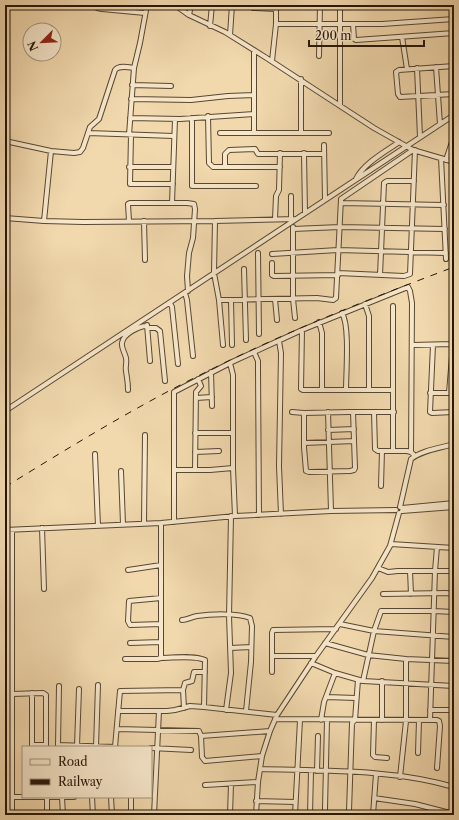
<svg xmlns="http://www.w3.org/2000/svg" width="459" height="820" font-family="'Libre Caslon Text',serif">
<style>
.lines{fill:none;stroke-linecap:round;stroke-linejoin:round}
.minor-casing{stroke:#594731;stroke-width:6}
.minor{stroke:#f6e6ca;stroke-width:4}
.rail{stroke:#261708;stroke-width:1;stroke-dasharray:7 7;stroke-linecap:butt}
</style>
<rect width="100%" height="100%" fill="#f1d8ad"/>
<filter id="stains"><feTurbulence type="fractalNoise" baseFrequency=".005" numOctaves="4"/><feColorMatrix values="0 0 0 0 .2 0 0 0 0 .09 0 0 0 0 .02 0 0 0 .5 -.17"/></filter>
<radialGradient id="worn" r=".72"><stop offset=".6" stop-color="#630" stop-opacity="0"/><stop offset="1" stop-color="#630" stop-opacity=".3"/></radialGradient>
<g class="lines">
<g class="minor-casing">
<path id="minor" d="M94 5 97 8 102 9 145 13
M175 5 189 15 225 32 265 57 374 128 413 150 454 162
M253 5V8H255L276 9
M189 15 191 5
M276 24H382L454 19
M353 24 354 39 356 40 454 33
M210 26 212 5
M230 35 232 5
M402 37 407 69
M319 56 320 5
M272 61 276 24V5
M454 66 399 70 396 72 398 94 400 97 454 94
M436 67 440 124
M417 68 420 137
M132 85 171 86
M131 99 191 100 228 96 254 95
M340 105V5
M208 116 209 163 213 167H225V154L229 150 255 149 258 154H324
M130 118 180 119 254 114
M192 118V186H256
M88 133 174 136
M220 133H329
M254 133V50
M301 133V79
M129 135 134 68
M131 135 130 184H173
M5 141 51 151 74 153 80 152 83 148 90 127 99 119 115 70C119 65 128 67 134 68L140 43 147 5
M324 145 325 200
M51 151 44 221 83 222 215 221 296 219
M304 153 305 213
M441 158 446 259
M446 160 454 136
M129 167H173
M225 167H280
M356 179C364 163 385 152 399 142
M291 196V219
M172 203 175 119
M341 203 444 205
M5 218 44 221
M275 219 276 196 279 190 280 153
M129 221 128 204 130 203H187L194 204 195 209 193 238 189 253 187 276 188 291
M144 221 145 260
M215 221 214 273 219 300 223 345
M293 227V299L295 318
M293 229 340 227 445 229
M258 253 259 334
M272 254 338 250 446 253
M272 263V275L274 276 338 275
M244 269 246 340
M338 273 404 276 410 274 415 150
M380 275 384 183 387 181H414
M185 293 187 300 193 356
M275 299 277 320
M219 300 317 298 333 300 336 298 341 199 413 150
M231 300 232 345
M170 303 172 307 178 364
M365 304 369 316V390
M342 313C350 326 346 373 346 390
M319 322 322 333V390
M147 325 150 361
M148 328H156L160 331 165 381
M302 330 301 389 303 390H393
M279 341 281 353 279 466 281 514
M412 345 452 344
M433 345 430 412 432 413 454 412
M254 352 258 361V370L259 515
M230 363 233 375V468L235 516
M211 372 212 406
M128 390C128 381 127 379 126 371 125 367 127 363 126 358 125 353 121 348 122 343 123 334 139 326 147 326
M430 393H454
M449 393 454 332
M196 398 212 397
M5 411 454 115
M292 412 304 413 349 412H394
M328 412 331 511
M374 412 375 449 378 451H407L411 452 415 456
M304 413V447L306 471 309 472 350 471 354 470 355 468 353 412
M328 430 354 429
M195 433H232
M304 443 354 441
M393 451V306
M195 452 219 451
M95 454 98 526
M174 470H210L233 468
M195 470 196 392 201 386 198 379
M121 471 123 524
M381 486 382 451
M400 507 411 459C422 450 441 448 454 444
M402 508 454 503
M402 511 454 507
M174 522V392L232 362 302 330 408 287 410 291 412 303 411 452
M144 523 145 435
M161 523V658C173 658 195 655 205 660L204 707 277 715
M42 528 44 589
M5 530 161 523 235 516 331 511 396 510
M391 544 454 548
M378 568 388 572 398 571H454
M128 570 161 565
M410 571 411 594
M383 594 446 593 454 594
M161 598 129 601 128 621 130 625 161 624
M182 620C187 620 191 617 197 616 211 614 238 613 250 618L252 626 251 662 246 711
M340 624 374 631 454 637
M130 643 161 642
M325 643 368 655 406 659 454 661
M230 648 251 647
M273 656H316
M125 659H157L161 658
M311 663 335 673 363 681 454 686
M272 672V633L273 630 336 629
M5 676 12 677
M363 681 374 631 381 611H434L454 612
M59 686 58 745 116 747
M183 690 185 683 192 681 194 672H205
M32 693V747
M12 694 43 693 46 695V747
M326 697 356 698
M226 710 231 673 229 616 231 516
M430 710H454
M118 711H167L175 710 190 706 204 707
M275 719 437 720 439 721 440 726 437 768
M321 720 324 702 335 673
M374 720 373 755 375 757 387 758
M382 720V681
M430 720 435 571 437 547
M117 729 199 731 201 736 270 731
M201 736 202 757 205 761 262 756
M32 745H46
M77 746 79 689
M96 747 98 685
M115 747 120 691 183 690 184 708
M151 748 191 750
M418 753 419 720
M260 769C323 771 393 769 454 787
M317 771 318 736
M5 777H11
M400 777 406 721V659
M205 785 258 782
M5 797H74
M62 797 63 815
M92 797 93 815
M111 797 112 815
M374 798 415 804 454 814
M256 801 295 802
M325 809 327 720
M349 811 352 723 355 720 358 680
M12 815V530
M47 815V797
M131 815V798
M154 815 159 711
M230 815 231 784
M256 815 258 782 262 756 270 731 277 715 316 656 372 578 390 546 399 513
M295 815 300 720
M310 815 311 771
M373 815 376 774"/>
</g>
<use href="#minor" class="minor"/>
<path class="rail" d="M5 487C70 447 135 407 204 373 285 332 369 299 454 267"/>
</g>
<rect width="459" height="820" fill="none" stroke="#f1d8ad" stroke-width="20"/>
<rect x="6" y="6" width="447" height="808" fill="none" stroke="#261708" stroke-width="2"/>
<rect x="10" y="10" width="439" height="800" fill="none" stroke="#261708"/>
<rect x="22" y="746" width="130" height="52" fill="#f6e6ca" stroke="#a3937c"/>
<rect x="30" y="759" width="20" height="6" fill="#f6e6ca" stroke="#a3937c"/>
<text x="58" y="766" font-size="12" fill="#261708">Road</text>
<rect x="30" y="779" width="20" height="6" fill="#261708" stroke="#a3937c"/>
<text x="58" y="786" font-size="12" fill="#261708">Railway</text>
<g transform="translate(42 42) rotate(246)"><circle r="19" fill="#f6e6ca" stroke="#a3937c"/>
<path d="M0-3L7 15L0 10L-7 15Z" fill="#8f2418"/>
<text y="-6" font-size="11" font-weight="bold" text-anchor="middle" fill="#261708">N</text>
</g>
<path d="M309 40v6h115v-6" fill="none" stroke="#261708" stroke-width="2"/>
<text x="315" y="40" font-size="12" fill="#261708" stroke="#f6e6ca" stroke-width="3" paint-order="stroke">200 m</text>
<rect width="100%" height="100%" filter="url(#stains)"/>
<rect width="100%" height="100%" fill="url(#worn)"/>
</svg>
